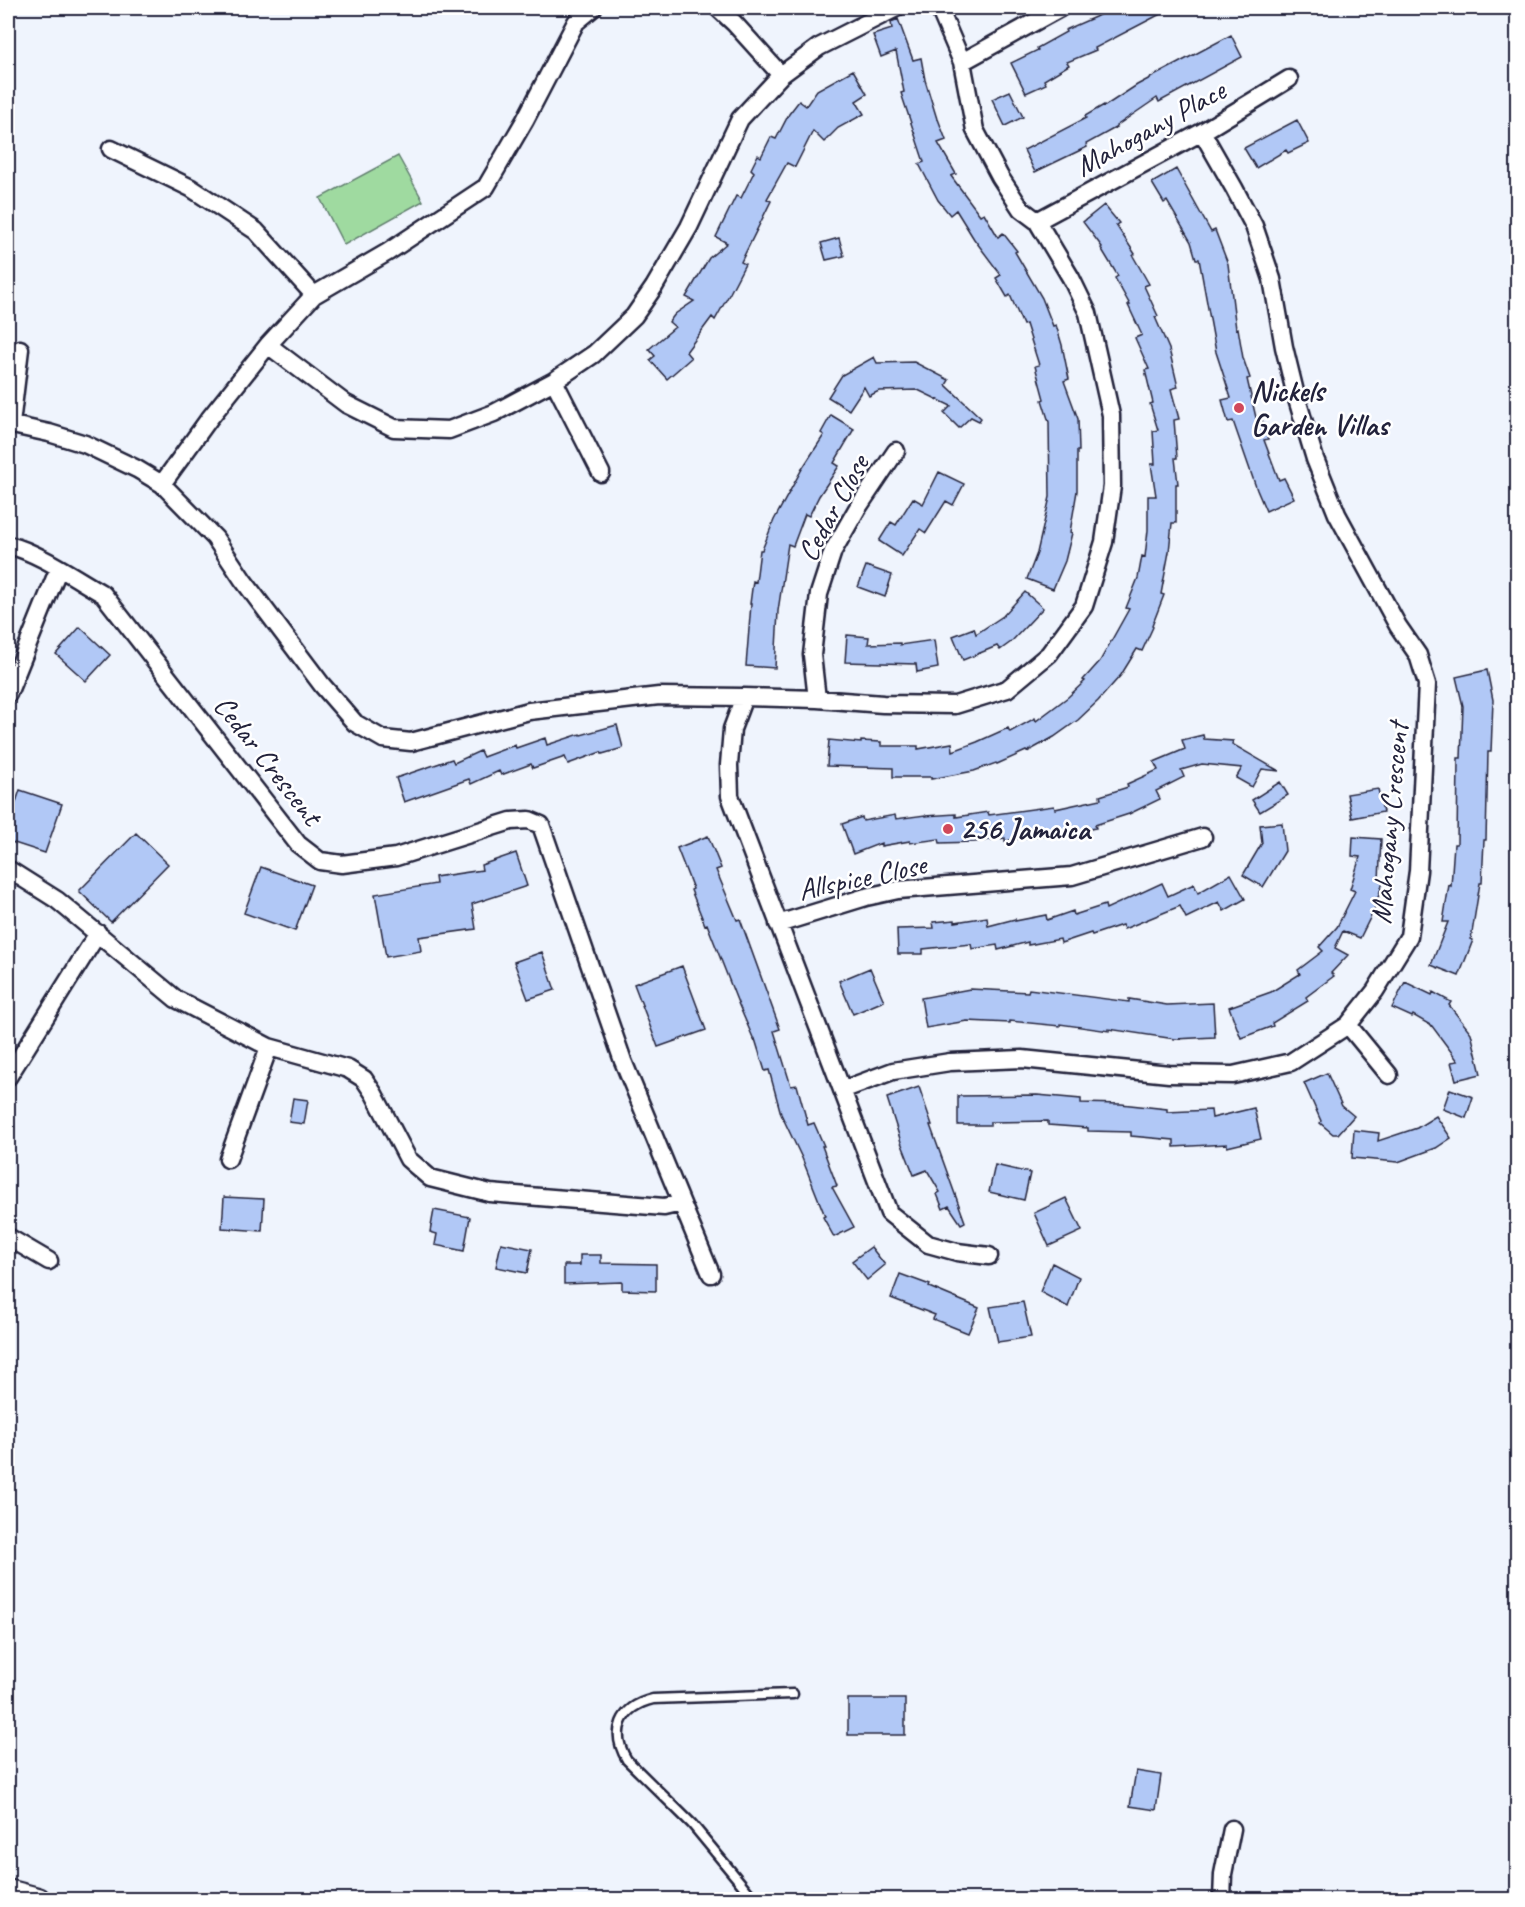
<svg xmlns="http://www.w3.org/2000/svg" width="1525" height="1907" font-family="Caveat,sans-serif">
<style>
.green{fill:#9fdaa0;stroke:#607e6e;stroke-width:1.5}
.building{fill:#b1c8f6;stroke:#22223b;stroke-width:1.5}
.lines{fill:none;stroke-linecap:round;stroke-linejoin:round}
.lane-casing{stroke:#22223b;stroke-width:13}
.street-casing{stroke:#22223b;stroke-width:21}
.secondary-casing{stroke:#22223b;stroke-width:28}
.lane{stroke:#fff;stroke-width:8}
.street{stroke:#fff;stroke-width:16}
.secondary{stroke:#fff;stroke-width:24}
.poi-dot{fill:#d1495b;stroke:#fff;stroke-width:2}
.labels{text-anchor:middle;stroke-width:5;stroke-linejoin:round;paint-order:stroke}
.street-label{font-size:30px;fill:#22223b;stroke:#fff}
.poi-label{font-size:30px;font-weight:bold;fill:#22223b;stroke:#fff;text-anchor:start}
</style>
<rect width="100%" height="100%" fill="#eff4fd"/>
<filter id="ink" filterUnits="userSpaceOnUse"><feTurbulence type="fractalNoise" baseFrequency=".0167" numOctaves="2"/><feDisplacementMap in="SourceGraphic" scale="12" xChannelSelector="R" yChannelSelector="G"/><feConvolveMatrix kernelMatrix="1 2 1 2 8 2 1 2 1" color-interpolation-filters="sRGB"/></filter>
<g filter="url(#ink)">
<path class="green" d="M398 156 423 201 344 245 320 198Z"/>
<path class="building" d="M1112 8H1172L1095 48 1096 50 1067 62 1069 65 1044 80 1046 84 1026 93 1011 63 1038 50 1037 48 1066 32 1065 30 1095 17Z
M898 19 913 60 921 58 925 80 937 119H938L946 140 938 143 956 174 951 176 980 215 984 213 998 237 1003 233 1017 251 1015 252 1042 298 1053 326 1056 325 1062 345 1069 379 1064 381 1078 419 1079 451H1077V491L1070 532 1072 533 1065 561 1053 589 1027 579 1037 553 1050 497 1049 422 1042 400 1044 399 1035 366 1039 365 1026 324 1023 325 1010 295 1007 297 996 278 1001 275 974 239 956 210 950 215 938 200 919 164 924 162 901 93 904 92 896 51 881 57 873 35 892 29 891 22Z
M1231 35 1242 57 1159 102 1157 98 1116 126 1117 127 1086 144 1087 147 1035 172 1024 150 1086 118 1085 116 1104 105 1105 106 1137 85Z
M853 70 867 94 856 101 864 114 838 128 824 142 813 131 795 167 787 163 767 199 771 201 741 262 745 264 730 293 715 320 712 317 686 352 691 358 667 379 650 360 655 356 649 349 675 327 669 322 675 314 694 301 686 297 709 258 727 243 716 237 736 196 741 198 754 172 751 169 758 155 761 157 771 137 776 139 789 114 799 101 806 106 817 90Z
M1010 91 1023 117 1005 126 992 99Z
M1297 120 1309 143 1288 153 1286 150 1256 168 1244 148Z
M1176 169 1211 232 1215 230 1228 264 1236 329 1238 328 1243 358 1250 378 1247 379 1257 422 1262 420 1268 439 1264 440 1279 480 1284 478 1294 498 1266 511 1257 490 1233 421 1228 422 1222 400 1231 398 1216 352 1199 259H1196L1191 242 1167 201 1164 203 1152 183Z
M1104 205 1119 223 1116 225 1135 254 1133 256 1149 284 1144 286 1158 316 1155 317 1169 349 1178 387 1171 389 1179 419 1174 420 1177 458H1175L1178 484H1176V523H1172L1169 552 1161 594 1164 595 1152 626 1153 627 1142 651 1137 649 1121 675 1098 701 1078 720 1054 737 1027 752 1026 751 997 764 996 763 974 771 931 779V777H893V768L827 766 829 740 861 743V741L881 742V746H918V749L952 743 953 751 977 742 1008 728 1010 732 1035 718 1036 721 1068 697 1085 681 1083 680 1100 661 1129 609 1126 608 1138 578 1142 556 1145 557 1148 530V496H1156L1151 464H1155L1153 431 1158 430 1150 404 1153 403 1145 370 1149 369 1135 338 1142 335 1128 305H1130L1115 278 1118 276 1101 248 1102 247 1083 222Z
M839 238 844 256 826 260 821 243Z
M874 357 877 363 914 362 949 380 946 385 981 418 979 421 971 417 959 428 944 413 951 406 918 390 879 391 869 396 864 387 849 410 828 397 842 375Z
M831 415 854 429 834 463 839 466 819 496 809 516 805 514 793 546 788 544 778 611 775 668 746 666 751 604H750L753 581 756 582 760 550H762L774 520 802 469 824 435 821 433Z
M939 472 964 484 953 505 946 501 926 533 920 529 902 556 879 541 891 522 896 525 913 498 923 504Z
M866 566 892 575 885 597 858 587Z
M1025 592 1043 608 1011 642 1000 650 997 646 963 660 953 636 974 628 976 634 1003 616Z
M80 627 110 655 86 681 56 654Z
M847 635 869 637 868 644 900 643V645L934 640 938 668 917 672 916 664 845 662Z
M1487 670 1493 700 1491 752H1488L1486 840H1484L1482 883H1480L1471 939 1473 940 1459 976 1431 965 1448 922H1443L1449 885 1451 886 1454 844H1457L1458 758H1461L1463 706 1456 677Z
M617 725 623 748 602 754 601 752 568 764 565 757 533 768 531 764 501 775 499 771 471 784 469 779 404 802 396 778 452 759 454 763 480 751 483 757 515 745 516 748 545 738 547 745 580 734 581 735Z
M1203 735 1204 739 1233 741 1232 744 1279 771 1262 769 1252 787 1236 778 1242 768 1202 764 1181 770 1184 777 1156 791 1160 799 1129 814 1095 825 1096 828 1075 832 1074 830 1005 841V838L974 842 940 843 939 839 910 843V841L881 846V843L853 854 842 824 862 817 863 821 895 815 896 819 925 815V816L956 814V817L988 812 989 815 1054 806 1055 809 1101 799 1100 796 1128 787 1127 784 1158 770 1154 762 1185 749 1182 740Z
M1280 782 1288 795 1260 812 1252 800Z
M1378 789 1383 812 1352 818 1347 794Z
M20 790 62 804 45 853 8 841V826Z
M1282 823 1285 851 1263 887 1243 875 1262 843 1260 825Z
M136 833 168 864 111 922 79 891Z
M708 836 721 868 716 870 737 920 740 919 780 1029 774 1031 791 1086 797 1085 808 1125 814 1123 824 1146H822L837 1186 832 1187 854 1227 834 1237 823 1217 825 1216 802 1158 781 1114 769 1070 765 1071 755 1039 754 1040 738 1003 707 924 705 925 691 890 693 889 677 848Z
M1353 837 1381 839 1379 880 1383 882 1374 910 1360 938 1343 931 1335 948 1348 955 1331 973 1334 976 1306 997 1308 1001 1272 1023 1273 1026 1241 1038 1229 1007 1271 992 1300 974 1298 970 1323 951 1319 947 1337 927 1355 891 1350 889 1360 857 1352 856Z
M516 853 527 886 472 904 476 929 419 937 421 951 386 957 375 894 436 884 435 877 482 870 481 865Z
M261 867 312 885 295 931 244 913Z
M1231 874 1245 899 1224 911 1219 902 1186 918 1180 906 1124 929 1122 925 1092 935 1091 933 1061 943 1060 939 1028 945V942L998 950 997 945 972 949 971 944 923 949V954H898L897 929 934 928 933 922 955 920V922L987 917 988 926 1015 919V921L1046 915 1047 920 1073 911 1074 915 1105 905 1106 909 1162 883 1168 896 1194 884 1198 893Z
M542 952 555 990 528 999 514 962Z
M682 966 706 1030 658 1047 634 984Z
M870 968 884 1001 853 1014 839 981Z
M1405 982 1432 995 1433 992 1451 1002 1449 1005 1471 1033 1481 1074 1456 1080 1451 1062 1458 1061 1432 1026 1413 1015 1412 1017 1392 1008Z
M970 989 1028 992 1029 989 1129 1002V999L1167 1005 1213 1003 1215 1037 1175 1039 1109 1029V1031L1060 1024V1026L1010 1021V1023L967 1021 926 1028 921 998Z
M1327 1073 1342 1106 1354 1116 1338 1134H1333L1320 1123 1321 1121 1304 1083Z
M919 1087 932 1125H930L965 1222 961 1224 949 1206 943 1209 937 1194 940 1192 927 1170 914 1175 901 1142 887 1098Z
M1450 1089 1473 1097 1466 1118 1443 1109Z
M1037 1095 1081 1099V1103L1121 1104 1167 1109V1112L1211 1110 1212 1118 1254 1108 1261 1139 1227 1147V1144L1174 1147V1140L1131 1136V1132L1088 1131V1128L1048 1125V1121L990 1122V1125H958V1096Z
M293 1098 308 1100 304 1124 289 1122Z
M1436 1116 1451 1138 1436 1148 1398 1162 1352 1158 1354 1130 1379 1133 1378 1141 1417 1128Z
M995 1165 1030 1173 1024 1200 989 1192Z
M224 1197 264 1199 262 1231 222 1228Z
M1066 1198 1082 1231 1049 1246 1034 1213Z
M434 1210 470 1217 464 1251 435 1245 437 1234 430 1232Z
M501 1243 532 1249 527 1273 496 1267Z
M871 1247 885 1265 867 1280 852 1261Z
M580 1255H601V1263L656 1264V1291L622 1290V1282L564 1284V1265H580Z
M1052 1263 1079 1277 1068 1307 1040 1292Z
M900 1274 930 1285 929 1287 979 1308 968 1333 933 1319 935 1315 891 1298Z
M1023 1302 1031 1337 998 1342 990 1307Z
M848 1699H905V1735H848Z
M1136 1771 1161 1775 1156 1810 1130 1806Z"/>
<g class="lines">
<g class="lane-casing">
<path id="lane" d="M757 1900 749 1893 692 1824 627 1760C610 1732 620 1707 653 1699L793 1694"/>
</g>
<g class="street-casing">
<path id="street" d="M718 8 734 23 781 75
M962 62 1060 8
M111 149 191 188 256 231 314 295
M1037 221 1202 132 1289 79
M268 345 346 404 394 428 449 430 494 413 554 381 594 354 634 316 654 287 689 227 740 119 781 75 819 47 896 8
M554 381 601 473
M8 424 49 433 85 444 137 469 162 484 215 538 243 580 322 685 355 723 383 739 411 742 529 711 659 696 744 697 817 699 883 704 955 705 1007 689 1049 654 1084 606 1104 542 1112 486 1111 415 1088 313 1071 278 1037 221 1021 209 1000 177 975 130 962 62 939 8
M11 424 20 349
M162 484 209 419 268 345 314 295 388 252 486 187 525 120 576 22 593 8
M8 545C38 552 75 578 103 594L298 844 320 861 342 864 396 857 511 821 529 820 541 825 623 1061 711 1274
M8 694 59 568
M744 697 732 729 729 765 730 796 889 1213 928 1244 957 1252 989 1256
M817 699 812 655 819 594 833 551 857 509 896 451
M8 869 57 900 176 999 269 1047 348 1069 364 1079 374 1094 408 1159 430 1178 490 1193 664 1207 681 1203
M778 924 866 897 898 890 1072 876 1203 837
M1348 1025 1389 1075
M8 1077 98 933
M842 1090 893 1071 950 1062 1022 1059 1169 1074 1233 1075 1291 1062 1348 1025 1375 991 1409 936 1418 871 1427 684 1418 655 1398 626 1337 514 1315 459 1296 396 1284 347 1272 279 1254 226 1234 188 1202 132
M228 1159 269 1047
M8 1237 49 1261
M1222 1900 1223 1874 1232 1829"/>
</g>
<g class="secondary-casing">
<path id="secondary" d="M8 1892 38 1900"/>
</g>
<use href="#lane" class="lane"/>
<use href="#street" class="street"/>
<use href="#secondary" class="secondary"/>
</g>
</g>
<g class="poi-dot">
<circle cx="1239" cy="408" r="6"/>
<circle cx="948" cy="829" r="6"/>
</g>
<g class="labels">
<g class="street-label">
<text transform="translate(1150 128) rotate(-29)" y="10">Mahogany Place</text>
<text transform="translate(833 508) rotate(-61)" y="10">Cedar Close</text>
<text transform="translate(268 760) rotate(52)" y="10">Cedar Crescent</text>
<text transform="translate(1389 823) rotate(-85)" y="10">Mahogany Crescent</text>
<text transform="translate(862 877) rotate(-12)" y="10">Allspice Close</text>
</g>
<g class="poi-label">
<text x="1251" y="401">Nickels<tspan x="1251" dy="34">Garden Villas</tspan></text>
<text x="960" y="839">256 Jamaica</text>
</g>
</g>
<rect width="1525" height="1907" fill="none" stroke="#fff" stroke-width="30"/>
<rect x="15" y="15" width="1495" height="1877" fill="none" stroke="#22223b" stroke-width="2" filter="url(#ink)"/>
</svg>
